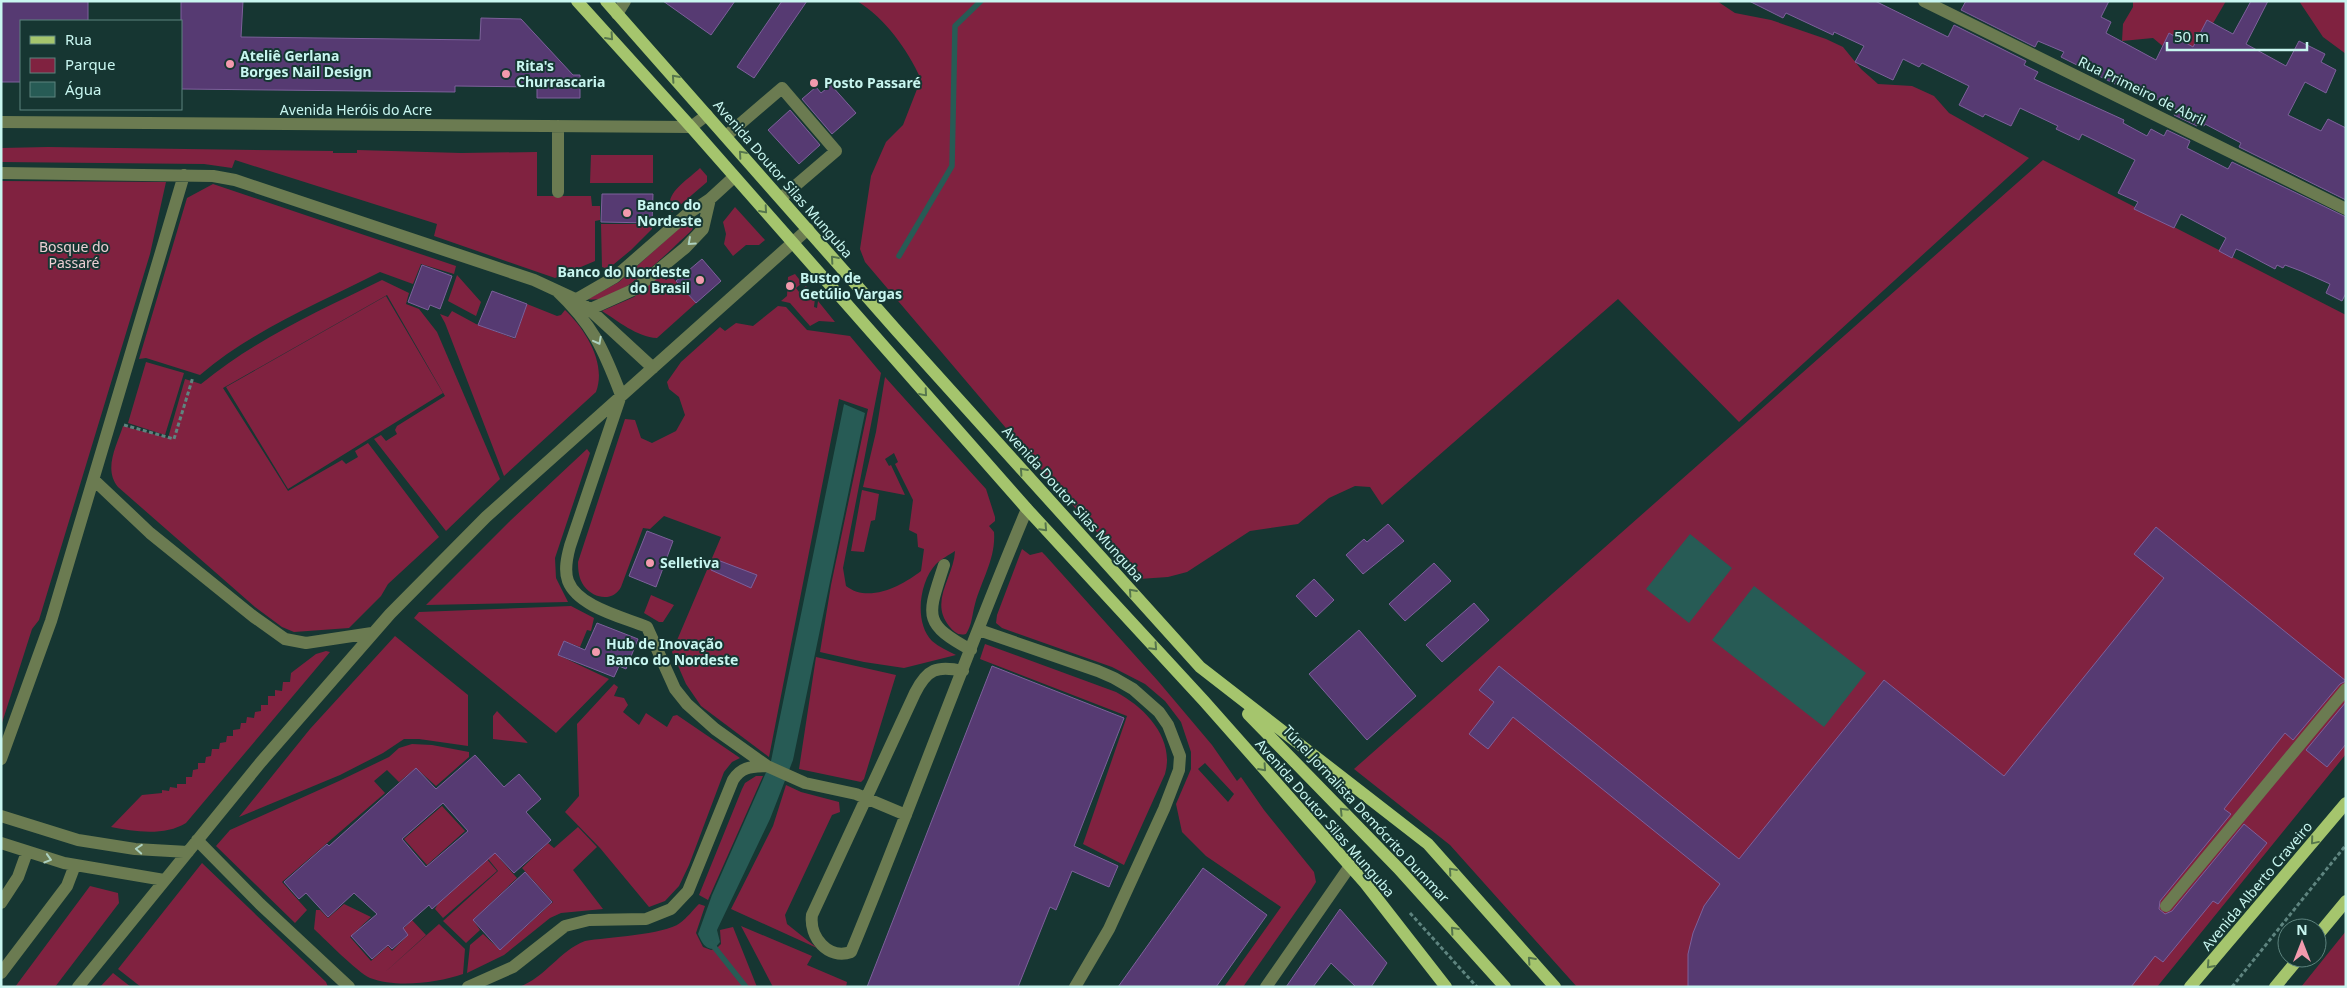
<svg xmlns="http://www.w3.org/2000/svg" width="2347" height="988" font-family="'Noto Sans',sans-serif">
<style>
.green{fill:#802240;fill-rule:evenodd}
.water{fill:#275b55}
.lines{fill:none;stroke-linecap:round;stroke-linejoin:round}
.stream{stroke:#275b55;stroke-width:5.5}
.building{fill:#563a72;stroke:#7d609b;fill-rule:evenodd}
.path{stroke:#5e847f;stroke-width:3;stroke-dasharray:4 2.5;stroke-linecap:butt}
.minor{stroke:#6b7b51;stroke-width:12}
.major{stroke:#a5c56d;stroke-width:12}
.oneway{stroke:#56764d}
.oneway2{stroke:#acd1c0}
.poi-dot{fill:#f29aad;stroke:#163632;stroke-width:2}
.labels{text-anchor:middle;stroke-width:4;stroke-linejoin:round;paint-order:stroke}
.poi-label{font-size:14px;font-weight:bold;fill:#c8f6f0;stroke:#163632;text-anchor:start}
.street-label{font-size:14px;fill:#c8f6f0;stroke:#163632}
.park-label{font-size:14px;fill:#edcfd4;stroke:#163632}
</style>
<rect width="100%" height="100%" fill="#163632"/>
<path class="green" d="M857 1H1717L1735 13 1771 20 1826 39 1843 47 1861 69 1878 84 1912 86 1934 96 1949 113 2029 158 1739 422 1618 299 1382 505 1370 487 1355 486 1329 498 1298 524 1250 531 1187 572 1168 577 1139 579 1051 481 865 262 860 249 871 176 886 142 903 125 921 79C907 49 886 19 857 1Z
M2133 1H2226L2191 61 2177 58 2153 38 2122 41 2123 24 2133 7Z
M2299 1H2346V54L2323 37Z
M48 147 333 151V153H357V150L461 153 537 152V196H591L592 206H600V220L595 221V261L555 278 434 236 437 224 235 160 232 168 204 164 1 162V148Z
M591 155H653V183H590Z
M2043 160 2346 315V754L2157 987H1577L1450 845 1354 769Z
M700 168 707 176V182L672 212C662 194 688 180 700 168Z
M1 181 166 182 150 254 39 620 32 629 1 726Z
M213 184 456 266 454 274 421 264 413 284 380 272C320 303 252 330 200 375L146 358 139 359 187 198Z
M735 207 765 240 759 245H746L733 256 724 244 726 234 723 222Z
M693 216 694 225 692 230C671 249 617 306 588 299L619 282Z
M601 224H652V229L631 250 608 269 602 267Z
M795 274 802 283 796 288 799 292 806 286 815 298 814 307 817 308 818 301 835 322 819 321 810 326 790 303 781 301 787 296 788 277Z
M457 275 481 302 476 316 448 301Z
M661 275 666 280 671 276 696 303 657 338C637 337 618 321 602 311L634 297Z
M382 280 409 293 406 304 419 309 437 332 500 479 446 531 374 439 381 435 386 441 397 434 395 430 397 426 445 396 387 295 223 388 288 491 342 460 346 464 358 457 355 451 368 443 439 537 388 584 381 596 349 628 294 632 282 627 255 607 118 487C103 469 117 445 123 426L168 438 185 379 201 384C257 338 319 311 382 280Z
M386 296 443 393 288 489 226 387Z
M527 304 557 316 561 315 565 310C585 329 607 363 596 392L504 476 445 323 440 314 448 317 452 311 476 324 515 339Z
M778 306 786 307 807 330 850 336 881 373 843 568 846 586C869 604 903 585 921 571L924 549 918 547 917 534 909 530 913 500 895 464 898 462 894 453 885 459 889 466 891 465 905 495 863 487 876 432 885 377 986 489 995 517V521L989 526 994 532C996 558 982 579 975 604 972 615 972 625 966 634 958 636 954 632 949 626 929 601 954 577 955 551 949 555 941 559 936 564 919 582 914 623 932 641 939 647 948 651 956 655L904 668 864 662 820 652 831 585 868 409 839 399 769 757 701 706 686 684 672 652 721 537 664 516 650 529 643 528 621 587C613 602 594 599 584 586 579 579 578 571 578 562L625 419 635 420 641 438 652 443 676 431 685 415 679 397 669 389 667 382 681 362 720 327 725 331 736 323 753 326Z
M146 362 184 373 165 435 128 423Z
M587 449 590 453 555 558 556 578 568 602 426 605 511 520Z
M862 490 879 494 875 520 871 521 864 552 851 551Z
M1022 549 1030 555 1042 552 1045 555 1158 681 1212 745 1237 781 1241 777 1264 810 1314 872 1316 882 1311 890 1243 987H1224L1281 907 1206 856 1182 832 1176 804 1191 769V752L1181 722 1165 701 1145 684 1112 667 1002 628 996 623 997 615ZM1205 763 1234 794 1228 802 1198 769Z
M651 595 674 605 663 622H659L644 613Z
M571 606 594 618 591 631 587 630 580 647 564 641 558 655 609 679 556 733 414 618 419 612Z
M395 636 468 695V746L419 739H404L383 753 340 775 239 817 310 729Z
M985 644 1116 692C1146 708 1175 739 1165 774L1124 865 1083 844 1127 716 980 659Z
M326 651 330 652 186 823C165 836 135 832 111 827L142 795 162 793V790L169 791 170 787 177 788V784H186V777H192L193 770 198 769V763H205L206 757 211 756 212 749H219L220 743 226 742 227 736H233V730L240 729 241 723H246L247 717 254 718 255 712 261 711V705H268V696H275V690L282 691 283 682H290L291 673 316 654Z
M816 657 896 675 864 779 861 782 799 769Z
M614 684 618 687 614 696 624 698 628 705 623 712 639 725 646 713 667 727 673 716 677 715 740 758 732 762 724 772 689 865 679 886 665 901 649 907 600 848 565 812 579 796 577 724Z
M497 711 528 743 493 739V716Z
M412 744 432 745 469 752V757L436 786 416 768 399 782 387 770 374 781 385 793 282 882 307 910 295 923 216 846 230 830 339 781 389 757 399 748Z
M756 776H763L708 900 699 895 742 789 745 783Z
M786 785 801 792 839 802 840 812 832 815 785 915 787 924 817 948 731 909 773 826Z
M442 806 465 831 427 865 404 839Z
M578 827 597 847 573 870 603 909 561 913 550 918 504 955 467 973 470 945 483 934 500 950 553 902 522 868 548 843 554 848Z
M507 852 500 859 517 878 473 920 480 930 466 943 443 921 498 871 485 855 477 854Z
M485 857 497 871 443 918 435 909 438 904 484 863Z
M202 863 326 982 328 987H141L118 969Z
M90 886 118 893 119 903 55 987H15Z
M344 904 371 917 350 937 371 961 388 946 392 951 408 935 403 929 409 923 398 911 411 919 426 935 383 974 439 924 465 949 463 974C437 983 396 988 370 978 356 971 327 941 314 929L316 910H320L328 918Z
M699 904 705 906 696 933 703 947 711 950 717 948 721 944 720 930 733 927 757 987H519C546 977 559 951 585 941 607 937 664 935 680 923 687 918 693 910 699 904Z
M741 926 812 956 807 965 847 982 846 987H773Z
M2346 931V987H2301Z
M113 973 131 987H100Z"/>
<path class="water" d="M844 404 865 413 793 760 770 819 717 930 720 942 714 949C704 949 702 942 698 934L712 895 771 761Z
M1690 534 1732 568 1689 623 1646 589Z
M1754 586 1866 673 1824 727 1712 640Z"/>
<g class="lines">
<path class="stream" d="M899 256 952 166 955 26 981 1
M711 943 746 987"/>
</g>
<path class="building" d="M1 1H88V21H21V82H1Z
M181 1H243L241 37 480 40 481 18 521 19 573 75H580V98H537V87L455 86V92L181 89Z
M663 1H735L711 35Z
M782 1H807L754 78 737 67Z
M1749 1H1875L1948 37 1954 25 2026 61 2024 65 2038 72 2034 79 2124 120 2123 123 2147 136 2151 129 2164 136 2167 130 2190 141 2187 148 2228 169 2232 162 2346 217V293L2342 301 2326 293 2330 284 2301 271 2285 265 2283 268 2277 265 2275 269 2241 251 2236 249 2232 258 2219 251 2226 238 2181 214 2174 228 2134 209 2138 202 2118 193 2135 160 2082 134 2079 140 2056 129 2058 126 2020 108 2011 126 1985 114 1983 117 1959 105 1969 86 1922 63 1919 67 1903 59 1893 80 1855 62 1864 46 1834 32 1833 35 1786 13 1783 18Z
M1966 1H2109L2101 17 2111 22 2106 33 2156 60 2169 33 2193 47 2207 20 2233 34 2251 1H2268L2246 44 2286 66 2299 41 2325 54 2321 62 2336 70 2326 93 2305 82 2288 115 2321 131 2328 119 2346 128V200L2239 147 2241 143 2205 124 2204 126 2198 123 2197 126 2174 115 2177 110 2140 90 2122 81 2119 86 2061 57 2064 52 2038 41 2035 47 1961 10Z
M831 85 856 113 832 134 802 99 816 87 821 93Z
M790 110 820 145 799 164 768 130Z
M602 194H653L652 223 601 222Z
M702 259 721 281 696 303 676 281Z
M422 265 452 276 440 309 430 305 428 310 408 302Z
M492 291 527 304 515 338 478 325Z
M1388 524 1404 541 1363 574 1346 555 1364 539 1367 542Z
M2156 527 2346 681 2340 684 2293 740 2285 733 2224 809 2231 814 2160 901 2159 909 2165 914 2172 911 2244 824 2267 843 2218 904 2213 901 2163 962 2155 956 2131 987H1688V954L1693 933 1704 906 1720 884 1513 717 1488 749 1469 734 1494 702 1479 690 1499 666 1739 859 1884 680 2004 776 2164 578 2134 554Z
M647 531 673 541 656 587 629 576Z
M715 559 757 575 751 588 711 570Z
M1434 563 1451 581 1405 621 1389 604Z
M1314 579 1334 600 1316 617 1296 596Z
M1474 603 1489 620 1442 662 1426 645Z
M597 623 638 639 626 669 619 666 614 677 558 655 564 641 585 650Z
M1359 630 1416 696 1367 740 1309 674Z
M992 666 1124 718 1074 846 1118 866 1109 887 1072 871 1056 910 1050 907 1018 987H867Z
M2346 702V744L2327 767 2306 750Z
M475 755 504 787 519 774 541 799 526 812 551 840 514 873 495 853 432 909 429 905 403 928 408 935 392 949 388 945 372 959 351 936 377 914 354 893 328 917 306 893 299 899 284 882 327 844 329 846 416 768 436 789ZM443 803 468 831 426 867 402 839Z
M1203 868 1267 915 1216 987H1118Z
M525 872 552 902 500 950 473 920Z
M1340 909 1387 963 1371 987H1356L1331 963 1313 987H1286Z"/>
<g class="lines">
<path class="path" d="M124 425 174 439 193 377
M1410 913 1477 987
M2232 987 2346 845"/>
<path class="minor" d="M1924 1 2346 209
M617 14 625 1
M1 122 691 127 707 115
M558 126V192
M726 136 782 88 836 151 781 198
M1 173 213 176 235 180 534 280 575 299 589 309 653 368
M556 290C593 325 603 348 621 395L570 546C567 557 564 570 568 581 578 607 623 617 647 627L675 689 687 704 715 729 767 766 805 783 856 794 906 815
M570 303 615 277 686 215 710 199 734 177
M584 312 635 289 685 248 703 229 710 199
M94 480 150 533 254 617 285 639 306 643 372 633
M944 565C928 615 921 623 971 650
M979 630 1098 671 1114 678 1133 689 1159 712 1168 725 1180 756 1179 770 1164 809 1109 929 1075 987
M963 671C937 665 927 669 915 693L812 915C809 937 828 960 851 952 912 805 965 656 1027 509
M1 759 51 621 184 175
M1 816 78 840 135 849 188 852
M197 840 260 904 349 987
M1 843 64 863 164 880
M1 903 18 877 27 852
M2166 906 2346 689
M1 973 67 886 75 865
M78 987 261 762 390 614 486 517 808 229
M468 987 513 967 565 926 589 920 646 919 671 909 688 891 733 780C742 766 752 767 767 766
M1266 987 1350 866"/>
<path class="major" d="M577 1 691 127 1027 509 1204 701 1365 883 1446 987
M606 1 897 331 1200 667 1428 844 1555 987
M1248 714 1398 868 1505 987
M2317 936 2346 901
M2190 987 2346 803
M2275 987 2299 958"/>
</g>
<defs><path id="oneway-chevron" d="M-2-3.5L2.5 0L-2 3.5" fill="none" stroke-width="1.6" stroke-linecap="round" stroke-linejoin="round" transform="scale(1.25)"/></defs>
<g class="oneway">
<use href="#oneway-chevron" transform="translate(610 37) rotate(48)"/>
<use href="#oneway-chevron" transform="translate(675 78) rotate(-132)"/>
<use href="#oneway-chevron" transform="translate(742 154) rotate(-131)"/>
<use href="#oneway-chevron" transform="translate(764 210) rotate(49)"/>
<use href="#oneway-chevron" transform="translate(834 259) rotate(-131)"/>
<use href="#oneway-chevron" transform="translate(924 393) rotate(49)"/>
<use href="#oneway-chevron" transform="translate(1023 471) rotate(-132)"/>
<use href="#oneway-chevron" transform="translate(1044 528) rotate(47)"/>
<use href="#oneway-chevron" transform="translate(1132 592) rotate(-132)"/>
<use href="#oneway-chevron" transform="translate(1154 647) rotate(47)"/>
<use href="#oneway-chevron" transform="translate(1263 768) rotate(48)"/>
<use href="#oneway-chevron" transform="translate(1343 811) rotate(-134)"/>
<use href="#oneway-chevron" transform="translate(2314 841) rotate(130)"/>
<use href="#oneway-chevron" transform="translate(1452 871) rotate(-131)"/>
<use href="#oneway-chevron" transform="translate(1454 930) rotate(-132)"/>
<use href="#oneway-chevron" transform="translate(1531 960) rotate(-132)"/>
<use href="#oneway-chevron" transform="translate(2210 965) rotate(132)"/>
</g>
<g class="oneway2">
<use href="#oneway-chevron" transform="translate(691 242) rotate(138)"/>
<use href="#oneway-chevron" transform="translate(598 341) rotate(62)"/>
<use href="#oneway-chevron" transform="translate(139 849) rotate(-176)"/>
<use href="#oneway-chevron" transform="translate(48 859) rotate(17)"/>
</g>
<g class="poi-dot">
<circle cx="230" cy="64" r="5"/>
<circle cx="506" cy="74" r="5"/>
<circle cx="814" cy="83" r="5"/>
<circle cx="627" cy="213" r="5"/>
<circle cx="700" cy="280" r="5"/>
<circle cx="790" cy="286" r="5"/>
<circle cx="650" cy="563" r="5"/>
<circle cx="596" cy="652" r="5"/>
</g>
<g class="labels">
<g class="poi-label">
<text x="240" y="61">Ateliê Gerlana<tspan x="240" dy="16">Borges Nail Design</tspan></text>
<text x="516" y="71">Rita's<tspan x="516" dy="16">Churrascaria</tspan></text>
<text x="824" y="88">Posto Passaré</text>
<text x="637" y="210">Banco do<tspan x="637" dy="16">Nordeste</tspan></text>
<text x="690" y="277" text-anchor="end">Banco do Nordeste<tspan x="690" dy="16">do Brasil</tspan></text>
<text x="800" y="283">Busto de<tspan x="800" dy="16">Getúlio Vargas</tspan></text>
<text x="660" y="568">Selletiva</text>
<text x="606" y="649">Hub de Inovação<tspan x="606" dy="16">Banco do Nordeste</tspan></text>
</g>
<g class="street-label">
<text transform="translate(2142 91) rotate(26)" y="5">Rua Primeiro de Abril</text>
<text x="356" y="115">Avenida Heróis do Acre</text>
<text transform="translate(783 179) rotate(49)" y="5">Avenida Doutor Silas Munguba</text>
<text transform="translate(1073 504) rotate(48)" y="5">Avenida Doutor Silas Munguba</text>
<text transform="translate(1366 814) rotate(47)" y="5">Túnel Jornalista Demócrito Dummar</text>
<text transform="translate(1325 818) rotate(49)" y="5">Avenida Doutor Silas Munguba</text>
<text transform="translate(2257 886) rotate(-50)" y="5">Avenida Alberto Craveiro</text>
</g>
<g class="park-label">
<text x="74" y="252">Bosque do<tspan x="74" dy="16">Passaré</tspan></text>
</g>
</g>
<rect width="2347" height="988" fill="none" stroke="#c8f6f0" stroke-width="5"/>
<rect x="20" y="20" width="162" height="90" fill="#163632" stroke="#5d837e"/>
<rect x="30" y="36" width="25" height="8" fill="#a5c56d" stroke="#5d837e"/>
<text x="65" y="45" font-size="15" fill="#c8f6f0">Rua</text>
<rect x="30" y="58" width="25" height="15" fill="#802240" stroke="#5d837e"/>
<text x="65" y="70" font-size="15" fill="#c8f6f0">Parque</text>
<rect x="30" y="82" width="25" height="15" fill="#275b55" stroke="#5d837e"/>
<text x="65" y="95" font-size="15" fill="#c8f6f0">Água</text>
<g transform="translate(2302 943)"><circle r="24" fill="#163632" stroke="#5d837e"/>
<path d="M0-4L9 19L0 12L-9 19Z" fill="#f29aad"/>
<text y="-8" font-size="14" font-weight="bold" text-anchor="middle" fill="#c8f6f0">N</text>
</g>
<path d="M2167 42v8h140v-8" fill="none" stroke="#c8f6f0" stroke-width="2.5"/>
<text x="2174" y="42" font-size="15" fill="#c8f6f0" stroke="#163632" stroke-width="4" paint-order="stroke">50 m</text>
</svg>
